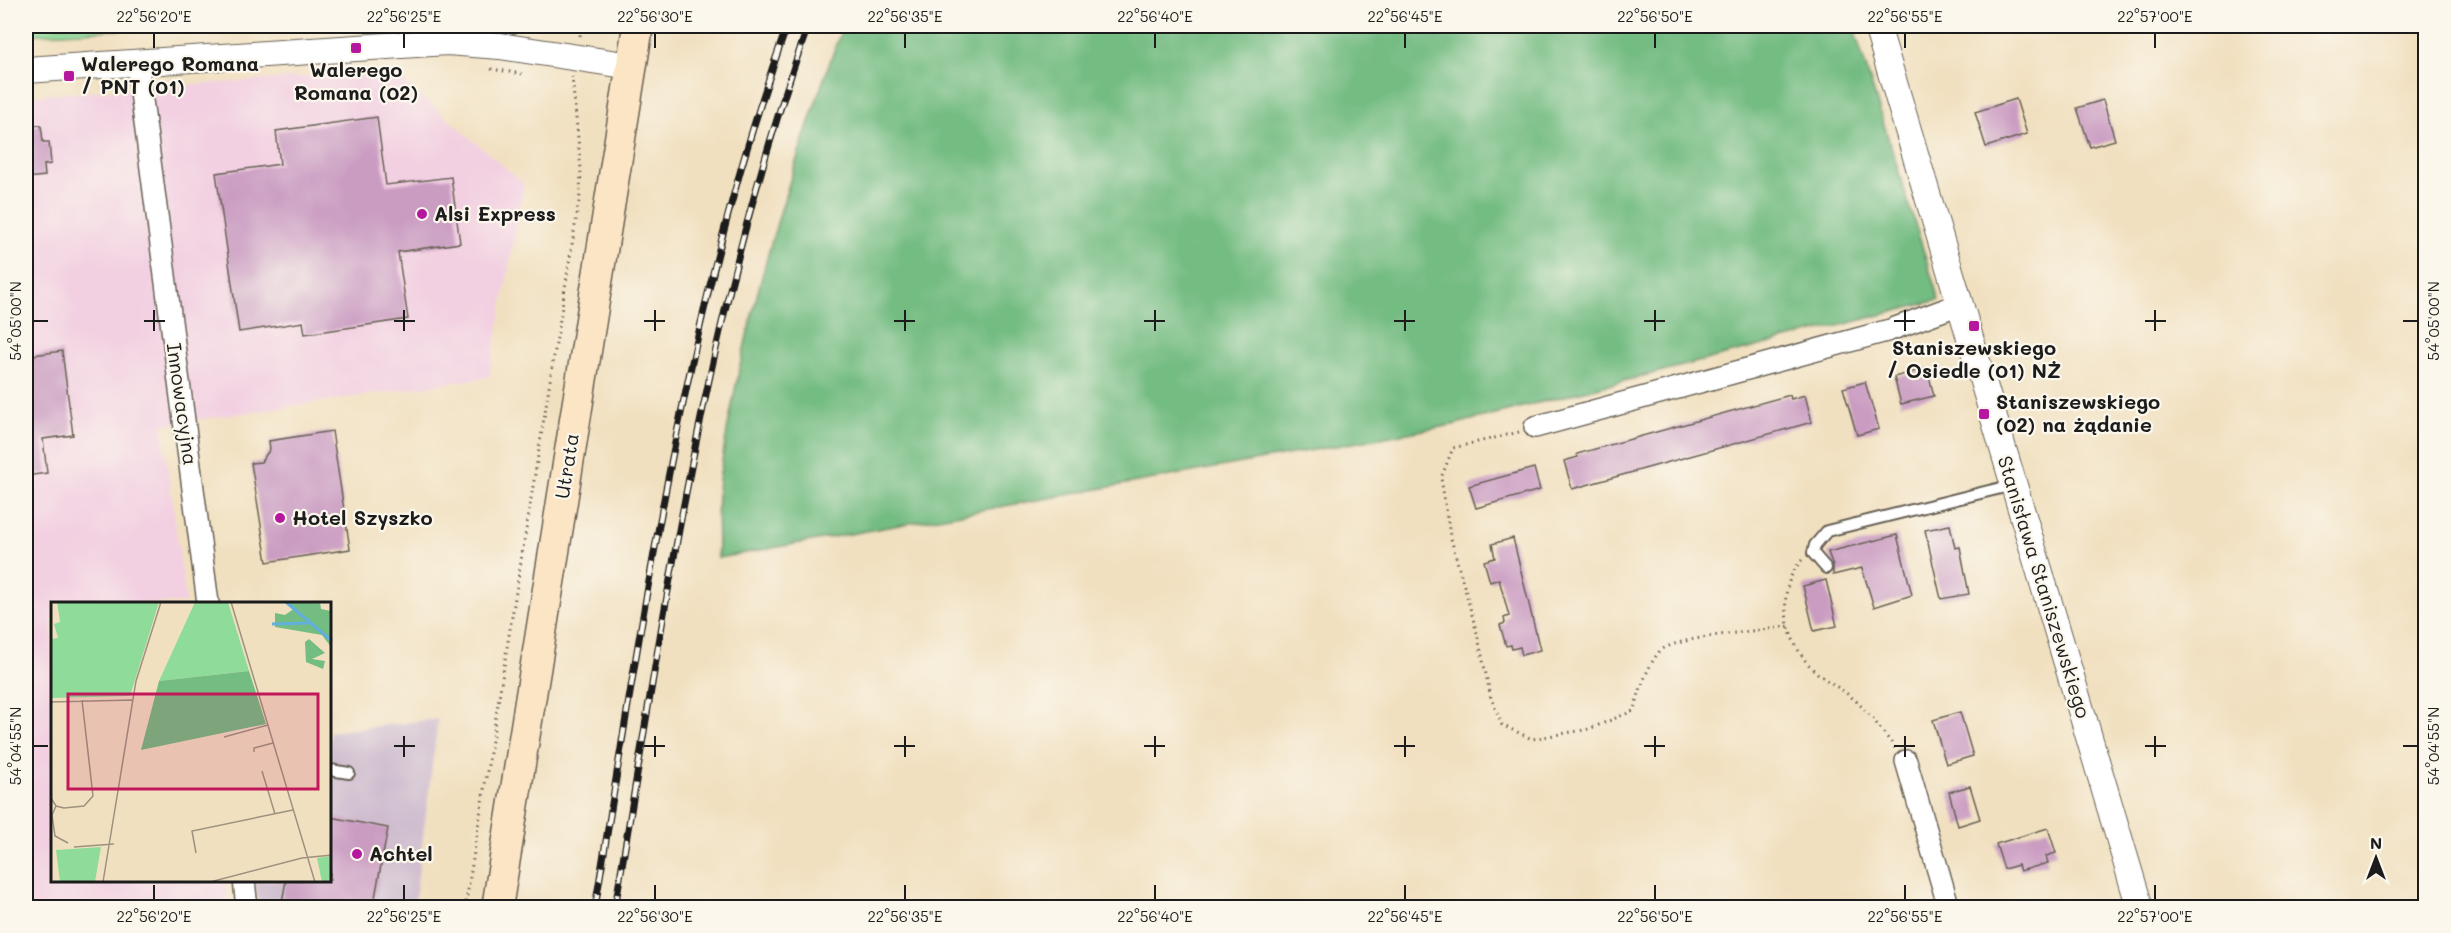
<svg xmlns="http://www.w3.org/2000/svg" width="2451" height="933" font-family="Mali,sans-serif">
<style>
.built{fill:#f2cfe1}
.industrial{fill:#cfbdcf}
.green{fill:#8fdc9a;stroke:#567c5b;stroke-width:1.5}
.forest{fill:#73bc82;stroke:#486c4f;stroke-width:1.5}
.building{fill:#ca9cc2}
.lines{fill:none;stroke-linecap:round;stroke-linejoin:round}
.service-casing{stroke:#676155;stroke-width:14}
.minor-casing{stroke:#676155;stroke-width:24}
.tertiary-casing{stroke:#676155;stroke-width:28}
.secondary-casing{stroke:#676155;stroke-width:33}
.path{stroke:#676155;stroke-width:3;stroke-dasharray:1.5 4.5;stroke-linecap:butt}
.service{stroke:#fff;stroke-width:10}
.minor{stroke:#fff;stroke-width:21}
.tertiary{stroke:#fff;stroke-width:26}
.secondary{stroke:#fce5c4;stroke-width:30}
.rail-casing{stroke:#1c1c1c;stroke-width:7}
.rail{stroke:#fbf7ec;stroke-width:4.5;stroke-dasharray:14;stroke-linecap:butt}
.ticks{fill:none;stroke:#1c1c1c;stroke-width:2}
.poi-dot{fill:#b5179e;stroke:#fbf7ec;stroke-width:2}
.labels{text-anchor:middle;stroke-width:4.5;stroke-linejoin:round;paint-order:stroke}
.poi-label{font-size:20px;font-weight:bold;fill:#1c1c1c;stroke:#fbf7ec;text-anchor:start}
.street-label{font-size:20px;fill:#1c1c1c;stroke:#fbf7ec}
.inset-river{fill:none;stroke:#63afdc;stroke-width:3}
.inset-road{fill:none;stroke:#9c927e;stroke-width:1.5}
.view{fill:#c2185b;fill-opacity:0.15;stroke:#c2185b;stroke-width:3}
.inset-edge{fill:none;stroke:#1c1c1c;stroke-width:3}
.neatline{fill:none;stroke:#1c1c1c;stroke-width:2}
.ticks-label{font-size:15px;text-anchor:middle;fill:#1c1c1c}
</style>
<rect width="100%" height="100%" fill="#fbf7ec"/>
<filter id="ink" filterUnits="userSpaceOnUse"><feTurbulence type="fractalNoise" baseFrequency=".0167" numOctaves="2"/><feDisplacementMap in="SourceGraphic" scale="12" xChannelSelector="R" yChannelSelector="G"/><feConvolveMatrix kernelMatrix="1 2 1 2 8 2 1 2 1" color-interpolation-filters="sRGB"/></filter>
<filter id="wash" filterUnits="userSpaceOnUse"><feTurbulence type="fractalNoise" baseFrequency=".008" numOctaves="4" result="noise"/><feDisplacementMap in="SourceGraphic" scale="24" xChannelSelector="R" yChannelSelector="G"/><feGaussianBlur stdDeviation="1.35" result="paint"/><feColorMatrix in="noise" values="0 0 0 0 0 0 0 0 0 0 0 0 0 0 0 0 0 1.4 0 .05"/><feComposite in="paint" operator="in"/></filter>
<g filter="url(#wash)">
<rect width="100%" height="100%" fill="#f1e0c0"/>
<path class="built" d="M392 71 524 184 489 377 162 425 186 603H52V880L225 881 229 907 26 908V96Z"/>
<path class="industrial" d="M438 719 414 907H259L255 881 330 880V732Z"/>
<path class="green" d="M26 26H183L26 35Z"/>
<path class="forest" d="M843 26H1853L1939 300 1452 425 718 558C718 532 716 505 719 480 742 325 789 172 843 26Z"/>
<g id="blocks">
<path class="building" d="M2016 99 2027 134 1986 147 1975 112Z
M2103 100 2115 140 2090 147 2077 108Z
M377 117 386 185 451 177 460 243 398 252 408 319 305 334 303 322 239 332 216 173 280 164 276 131Z
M41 125 43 142H49L51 164 44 165 45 176 26 178V126Z
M62 351 73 435 43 439 47 473 26 476V356Z
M1927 368 1934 396 1901 404 1894 377Z
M1865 382 1879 429 1857 435 1843 388Z
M1790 395 1791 399 1805 395 1812 422 1572 489 1564 461 1578 457 1577 454Z
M332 431 350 549 267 562 251 463 261 462 270 449 269 441Z
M1534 468 1540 490 1476 508 1469 486Z
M1950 525 1955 548 1960 547 1969 594 1941 599 1925 530Z
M1897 535 1912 595 1874 607 1862 568 1833 575V566L1828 552Z
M1513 538 1540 650 1522 655 1520 647 1512 649 1511 645 1506 646 1500 625 1505 623 1504 618 1509 616 1499 579 1490 582 1484 561 1495 558 1492 544Z
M1826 580 1837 626 1814 631 1803 586Z
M1960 712 1973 756 1946 764 1933 720Z
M1970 786 1980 819 1958 826 1949 792Z
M330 817 388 828 373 908H281L286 880H330Z
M2048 828 2056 853 2046 856 2048 863 2020 871 2018 865 2004 869 1996 844Z"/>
</g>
</g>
<g filter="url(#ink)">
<use href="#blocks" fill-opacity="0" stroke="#676155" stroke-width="1.5"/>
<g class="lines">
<g class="service-casing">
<path id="service" d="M1826 568 1813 553 1815 545 1827 531 2013 485
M330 770 349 773"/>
</g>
<g class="minor-casing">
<path id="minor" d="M137 62 208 603
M1535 427 1890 330 1960 304
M1906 761 1949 908
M244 880 247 908"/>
</g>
<g class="tertiary-casing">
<path id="tertiary" d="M1877 26 2140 908
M26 70 447 42 500 46 631 66"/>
</g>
<g class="secondary-casing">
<path id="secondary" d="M497 908 638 26"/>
</g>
<path class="path" d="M580 36 582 26
M491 69 523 74
M159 92 174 83
M1519 432 1453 448 1441 478 1450 535 1478 637 1491 698 1502 725 1532 739 1589 729 1633 711C1640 692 1646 668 1659 652 1673 636 1765 631 1790 626
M1802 560C1775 588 1784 637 1809 665 1823 681 1845 689 1860 705 1873 718 1884 733 1895 748
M465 908 580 195 581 169 572 77"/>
<use href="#service" class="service"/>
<use href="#minor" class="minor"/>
<use href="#tertiary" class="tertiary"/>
<use href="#secondary" class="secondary"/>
<g class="rail-casing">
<path id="rail" d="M595 908C644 611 685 310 787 26
M615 908C665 610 706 311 808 26"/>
</g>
<use href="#rail" class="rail"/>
</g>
</g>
<path class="ticks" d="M154 33V48M404 33V48M655 33V48M905 33V48M1155 33V48M1405 33V48M1655 33V48M1905 33V48M2155 33V48M154 310V331M404 310V331M655 310V331M905 310V331M1155 310V331M1405 310V331M1655 310V331M1905 310V331M2155 310V331M33 321H48M144 321H165M394 321H415M644 321H665M894 321H915M1144 321H1165M1394 321H1415M1644 321H1665M1894 321H1915M2145 321H2166M2403 321H2418M404 736V757M655 736V757M905 736V757M1155 736V757M1405 736V757M1655 736V757M1905 736V757M2155 736V757M33 746H48M394 746H415M644 746H665M894 746H915M1144 746H1165M1394 746H1415M1644 746H1665M1894 746H1915M2145 746H2166M2403 746H2418M154 885V900M404 885V900M655 885V900M905 885V900M1155 885V900M1405 885V900M1655 885V900M1905 885V900M2155 885V900"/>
<g class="poi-dot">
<rect x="350" y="42" width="12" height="12" rx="3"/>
<rect x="63" y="70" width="12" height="12" rx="3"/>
<circle cx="422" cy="214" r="6"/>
<rect x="1968" y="320" width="12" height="12" rx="3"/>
<rect x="1978" y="408" width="12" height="12" rx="3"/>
<circle cx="280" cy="518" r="6"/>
<circle cx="357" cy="854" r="6"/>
</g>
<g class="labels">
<g class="poi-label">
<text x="81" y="71">Walerego Romana<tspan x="81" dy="23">/ PNT (01)</tspan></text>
<text x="356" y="77" text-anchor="middle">Walerego<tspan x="356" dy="23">Romana (02)</tspan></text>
<text x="434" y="221">Alsi Express</text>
<text x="1974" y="355" text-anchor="middle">Staniszewskiego<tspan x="1974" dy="23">/ Osiedle (01) NŻ</tspan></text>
<text x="1996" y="409">Staniszewskiego<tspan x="1996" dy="23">(02) na żądanie</tspan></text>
<text x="292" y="525">Hotel Szyszko</text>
<text x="369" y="861">Achtel</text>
</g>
<g class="street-label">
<text transform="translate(182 404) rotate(82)" y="7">Innowacyjna</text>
<text transform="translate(567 466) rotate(-81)" y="7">Utrata</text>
<text transform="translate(2044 587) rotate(73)" y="7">Stanisława Staniszewskiego</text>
</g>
</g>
<g transform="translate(51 602)">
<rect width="280" height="280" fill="#f1e0c0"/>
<path d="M6 0H108L79 94 0 96V37L7 36 3 22 9 20ZM144 0H177L198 69 108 79ZM50 245 44 280H9L5 248ZM280 254V280H271L266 256Z" fill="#8fdc9a"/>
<path d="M237 0H269L270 7 280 9V45L271 33 224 25V11L234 13 244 6ZM258 37 274 51 261 57 274 59 272 67 255 60 254 40ZM198 69 215 122 90 148 108 79Z" fill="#73bc82"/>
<path class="inset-river" d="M235 0 281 39M221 22 259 21"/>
<path class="inset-road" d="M180 0 264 280M0 100 81 98M173 135 217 123M203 150V146L222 141M211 169 224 212M0 196 5 204 13 206 33 204 42 194 31 98M5 204 1 213 4 234 17 241M23 245 63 242M145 251 141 229 242 208M52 280 85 79 110 0M159 280 251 256 281 253"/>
<path class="view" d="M17 92H267V187H17Z"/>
<rect width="280" height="280" class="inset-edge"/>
</g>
<rect width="2451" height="933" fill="none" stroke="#fbf7ec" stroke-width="66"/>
<g transform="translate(2376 858)" stroke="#fbf7ec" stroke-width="4.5" paint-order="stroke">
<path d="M0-4.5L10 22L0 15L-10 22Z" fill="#1c1c1c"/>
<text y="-9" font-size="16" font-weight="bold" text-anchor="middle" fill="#1c1c1c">N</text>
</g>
<rect x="33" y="33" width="2385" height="867" class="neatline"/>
<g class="ticks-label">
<text x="154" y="22">22°56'20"E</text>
<text x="404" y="22">22°56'25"E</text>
<text x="655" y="22">22°56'30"E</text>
<text x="905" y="22">22°56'35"E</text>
<text x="1155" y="22">22°56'40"E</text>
<text x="1405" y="22">22°56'45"E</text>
<text x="1655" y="22">22°56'50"E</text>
<text x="1905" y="22">22°56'55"E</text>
<text x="2155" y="22">22°57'00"E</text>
<text transform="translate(16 321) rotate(-90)" y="5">54°05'00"N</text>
<text transform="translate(2434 321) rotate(-90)" y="5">54°05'00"N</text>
<text transform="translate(16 746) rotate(-90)" y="5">54°04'55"N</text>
<text transform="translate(2434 746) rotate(-90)" y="5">54°04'55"N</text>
<text x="154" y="922">22°56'20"E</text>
<text x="404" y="922">22°56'25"E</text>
<text x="655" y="922">22°56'30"E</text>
<text x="905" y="922">22°56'35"E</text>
<text x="1155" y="922">22°56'40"E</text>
<text x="1405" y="922">22°56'45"E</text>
<text x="1655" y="922">22°56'50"E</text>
<text x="1905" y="922">22°56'55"E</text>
<text x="2155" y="922">22°57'00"E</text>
</g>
</svg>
